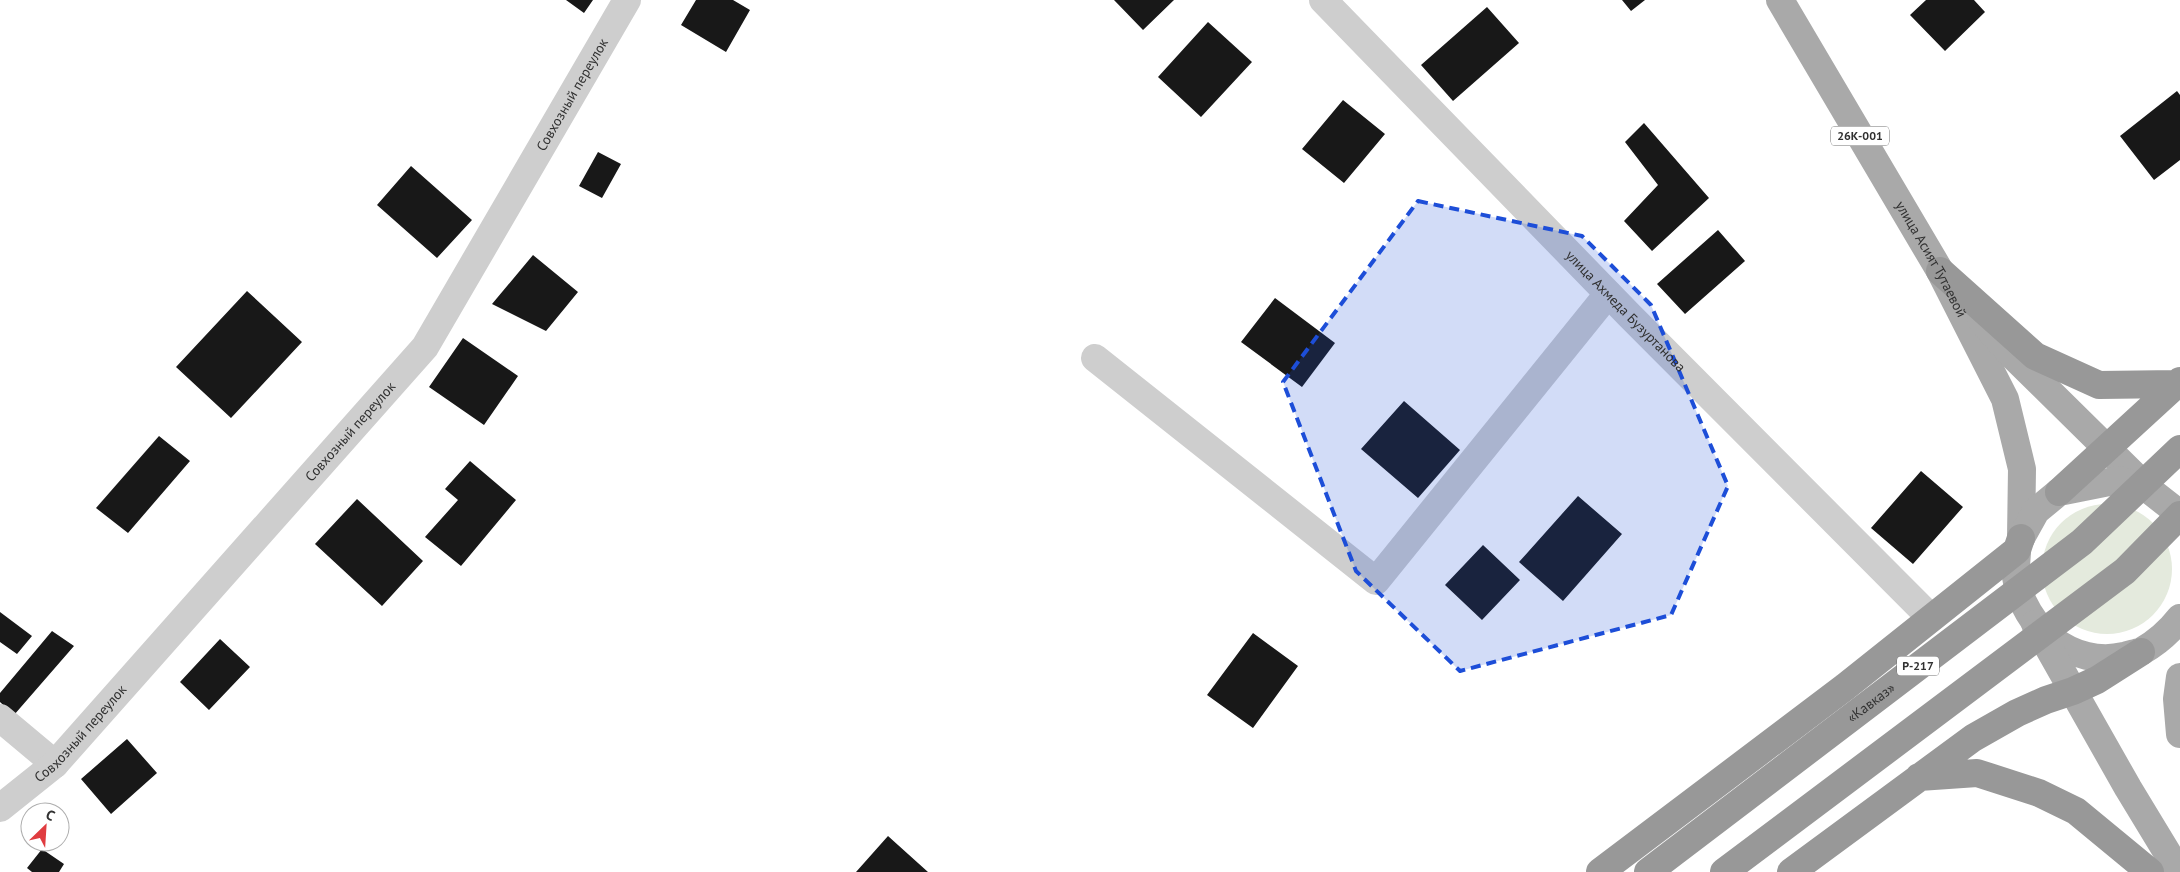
<svg xmlns="http://www.w3.org/2000/svg" width="2180" height="872" font-family="'PT Sans',sans-serif">
<style>
.green{fill:#e4eadd}
.building{fill:#181818}
.lines{fill:none;stroke-linecap:round;stroke-linejoin:round}
.minor{stroke:#cecece;stroke-width:28}
.major{stroke:#a9a9a9;stroke-width:28}
.highway{stroke:#989898;stroke-width:28}
.highway-bridge{stroke:#989898;stroke-width:28}
.marked{fill:#1d4ed8;fill-opacity:0.2;stroke:#1d4ed8;stroke-width:4;stroke-dasharray:10 6;stroke-linejoin:round}
.labels{text-anchor:middle;stroke-width:5;stroke-linejoin:round;paint-order:stroke}
.shield{fill:#fff;stroke:#6f6f6f;stroke-width:1}
.shield-label{font-size:12px;font-weight:bold;fill:#313131}
.street-label{font-size:14px;fill:#313131;stroke:#fff}
</style>
<rect width="100%" height="100%" fill="#fff"/>
<path class="green" d="M2042 569a65 65 0 1 1 130 0a65 65 0 1 1-130 0Z"/>
<path class="building" d="M566 0H593L584 13Z
M696 0H733L750 10 726 52 681 25Z
M1114 0H1174L1143 30Z
M1622 0H1645L1631 11Z
M1926 0H1974L1985 12 1945 51 1910 15Z
M1487 7 1519 43 1453 101 1421 65Z
M1208 22 1252 62 1201 117 1158 77Z
M2177 91 2180 95V160L2154 180 2120 136Z
M1343 100 1385 134 1344 183 1302 149Z
M1644 123 1709 198 1652 251 1624 221 1658 185 1625 142Z
M598 152 621 164 602 198 579 186Z
M411 166 472 220 437 258 377 205Z
M1718 230 1745 261 1685 314 1657 284Z
M533 255 578 292 546 331 492 304Z
M247 291 302 342 231 418 176 367Z
M1275 298 1335 343 1302 387 1241 342Z
M463 338 518 376 484 425 429 387Z
M1404 401 1460 450 1418 498 1361 449Z
M159 436 190 461 128 533 96 508Z
M470 461 516 500 461 566 425 537 458 500 445 489Z
M1921 471 1963 507 1913 564 1871 528Z
M1578 496 1622 534 1563 601 1519 562Z
M357 499 423 561 382 606 315 544Z
M1483 545 1520 580 1482 620 1445 585Z
M0 612 32 636 17 654 0 642Z
M52 631 74 646 14 715 0 702V693Z
M1253 633 1298 666 1253 728 1207 695Z
M220 639 250 667 209 710 180 682Z
M127 739 157 773 111 814 81 779Z
M888 836 928 872H856Z
M42 849 64 864 59 872H32L27 868Z"/>
<g class="lines">
<g class="minor">
<path id="s1" d="M1323 0 1630 316 1931 618"/>
<path d="M1095 358 1376 581 1608 294"/>
<path d="M0 718 55 764"/>
<path id="s2" d="M0 808 55 764 425 347 627 0"/>
</g>
<g class="major">
<path id="s3" d="M1780 0 1940 271 2005 399 2022 469 2021 538"/>
<path d="M1981 320 2012 355 2148 489"/>
<path d="M2021 538 2036 511 2059 492 2119 480 2148 489 2171 507 2180 520"/>
<path d="M2017 550C2017 559 2015 569 2016 577 2023 628 2073 668 2124 656 2130 654 2137 653 2142 651 2158 642 2169 632 2180 618"/>
<path d="M2035 624 2128 788 2179 872"/>
<path d="M2180 677 2177 699 2180 734"/>
</g>
<path class="highway" d="M1940 271 2035 356 2099 385 2177 384
M2059 492 2180 381
M1919 777 1977 773 2039 793 2076 811 2150 872
M1600 872 1845 687 2017 550 2021 538
M1791 872 1973 738 2017 713 2046 700 2073 691 2097 680 2141 652"/>
<g class="highway-bridge">
<path id="s4" d="M1648 872 2082 542 2180 449"/>
<path d="M1724 872 2125 571 2180 515"/>
</g>
</g>
<path class="marked" d="M1418 201 1582 236 1651 305 1728 486 1671 615 1460 671 1356 571 1283 382Z"/>
<g class="labels">
<g class="shield">
<rect x="1831" y="126.5" width="58" height="19" rx="4"/>
<rect x="1897" y="656.5" width="42" height="19" rx="4"/>
</g>
<g class="shield-label">
<text x="1860" y="140">26К-001</text>
<text x="1918" y="670">Р-217</text>
</g>
<g class="street-label">
<text dy="5" stroke="none"><textPath href="#s2" startOffset="920">Совхозный переулок</textPath></text>
<text dy="5" stroke="none"><textPath href="#s3" startOffset="300">улица Асият Тутаевой</textPath></text>
<text dy="5" stroke="none"><textPath href="#s1" startOffset="434">улица Ахмеда Бузуртанова</textPath></text>
<text dy="5" stroke="none"><textPath href="#s2" startOffset="515">Совхозный переулок</textPath></text>
<text dy="5" stroke="none"><textPath href="#s4" startOffset="280">«Кавказ»</textPath></text>
<text dy="5" stroke="none"><textPath href="#s2" startOffset="110">Совхозный переулок</textPath></text>
</g>
</g>
<g transform="translate(45 827) rotate(25)"><circle r="24" fill="#ffffff" stroke="#adadad"/>
<path d="M0-4L9 19L0 12L-9 19Z" fill="#e03c40"/>
<text y="-8" font-size="14" font-weight="bold" text-anchor="middle" fill="#313131">С</text>
</g>
</svg>
